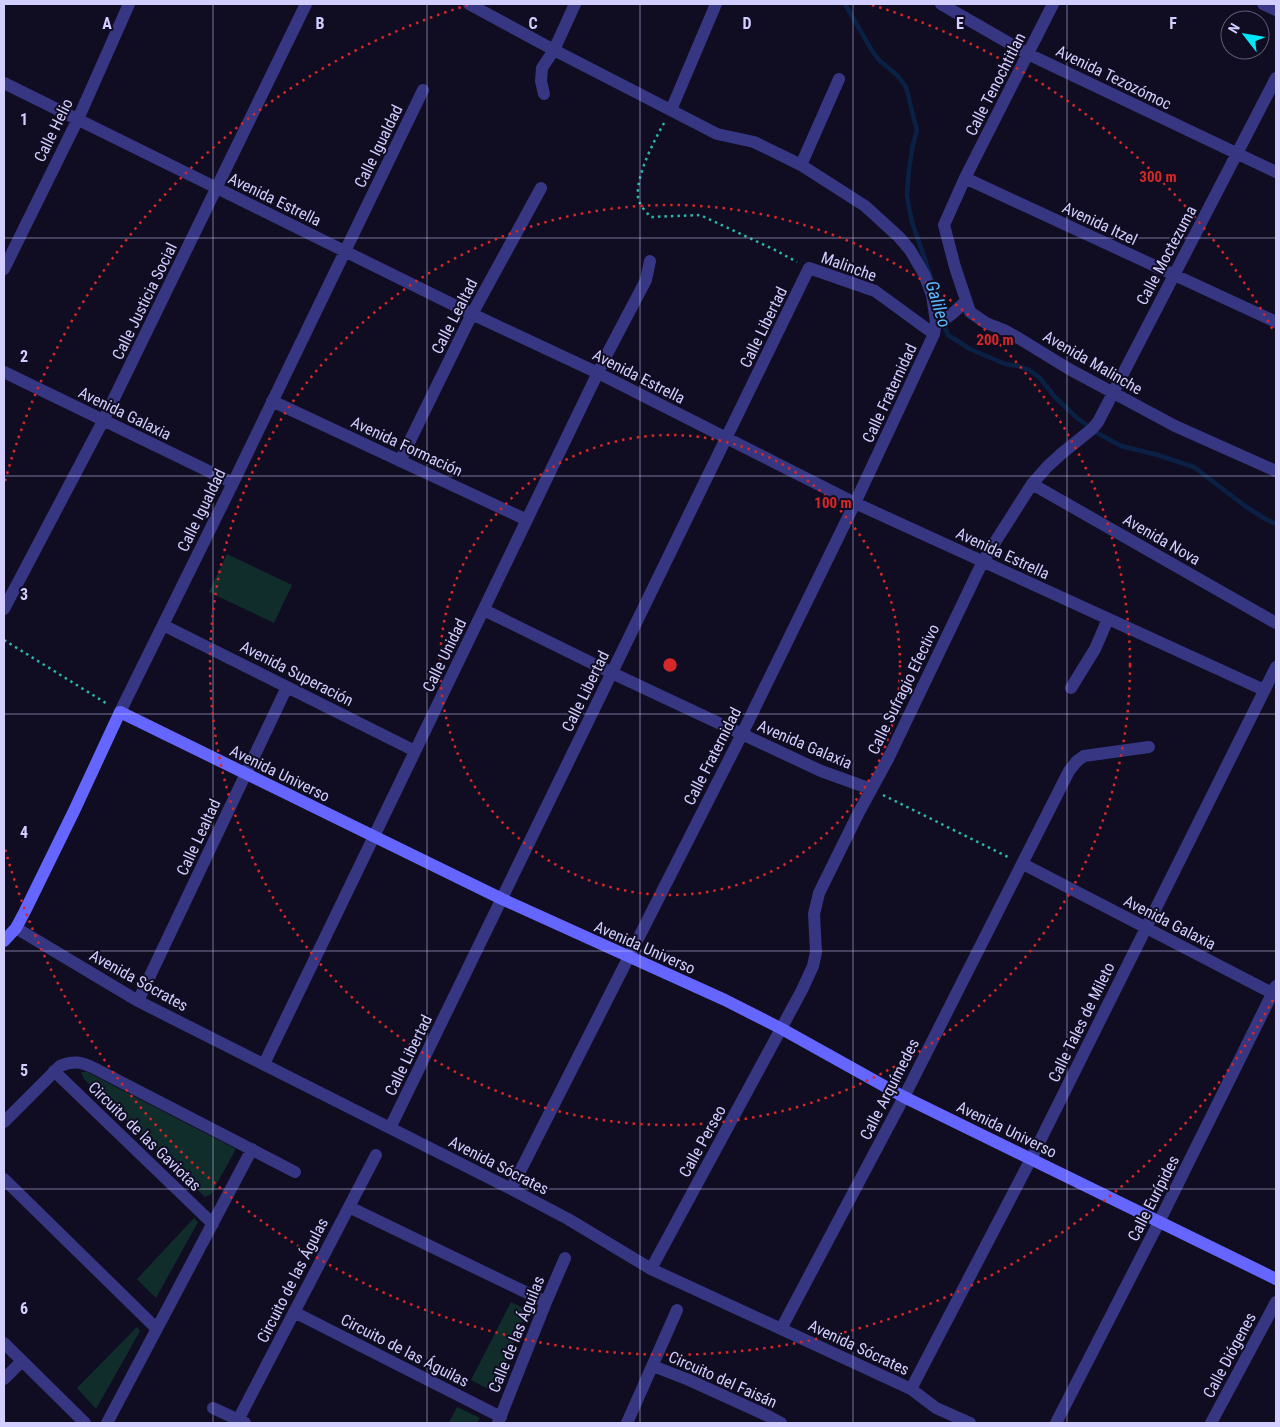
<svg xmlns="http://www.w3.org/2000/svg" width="1280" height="1427" font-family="'Roboto Condensed',sans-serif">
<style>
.green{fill:#102d2b}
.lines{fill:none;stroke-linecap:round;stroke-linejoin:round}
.stream{stroke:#0a2145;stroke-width:4.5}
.path{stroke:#2ab7ab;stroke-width:2.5;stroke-dasharray:2.5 4;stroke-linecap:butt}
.street{stroke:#373683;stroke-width:12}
.secondary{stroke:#6566ff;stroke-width:12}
.grid{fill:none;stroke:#d2ceff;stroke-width:1;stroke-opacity:0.55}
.ring{fill:none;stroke:#d62828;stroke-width:2.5;stroke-dasharray:2.5 5}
.labels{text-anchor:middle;stroke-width:4;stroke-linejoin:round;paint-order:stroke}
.street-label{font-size:16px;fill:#d2ceff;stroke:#100d22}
.water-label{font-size:18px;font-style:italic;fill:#5cb8ff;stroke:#100d22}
.grid-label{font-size:16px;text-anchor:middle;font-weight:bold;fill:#d2ceff;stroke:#100d22;stroke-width:4;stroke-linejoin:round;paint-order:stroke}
.centre{fill:#d62828;stroke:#100d22;stroke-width:2.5}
.ring-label{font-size:15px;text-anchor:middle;font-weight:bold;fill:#d62828;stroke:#100d22;stroke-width:4;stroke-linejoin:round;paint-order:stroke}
</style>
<rect width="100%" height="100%" fill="#100d22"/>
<path class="green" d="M227 554 292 585 274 623 209 592Z
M81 1072H87L236 1149 211 1194 205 1197 84 1079Z
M194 1218 198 1222 156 1298 137 1279Z
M511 1302 527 1310 494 1392 471 1380Z
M137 1327 140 1331 96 1409 77 1388Z
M457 1407 480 1418 477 1423H449Z"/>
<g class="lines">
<path class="stream" d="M845 4 871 49 879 60 898 76 906 87 917 131 913 144 909 169 907 195 909 208 912 222 932 280
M942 321 948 335 970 349 1005 364 1018 366 1029 370 1040 378 1055 397 1077 418 1099 434 1121 446 1158 455 1194 467 1245 506 1267 520 1276 524"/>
<path class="path" d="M664 123C654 141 636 175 638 197 639 205 646 212 651 217L700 215 775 250 797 262
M4 640 109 705
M883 795 1010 858"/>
<path class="street" d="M469 4 554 50 717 134 754 142 801 165 865 206 899 237 910 250 924 274 932 295 936 322 934 334 855 503 742 734 511 1189
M941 4 1028 54 1276 172
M1053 4 965 178 944 225 955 267 970 312 986 323 1004 330 1020 339 1069 369 1175 426 1276 471
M1263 4 1276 10
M4 83 472 314 598 373 855 503 1264 690
M544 94 541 81 542 68 554 50 575 4
M671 110 716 4
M801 165 839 79
M965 178 1276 322
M4 269 78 119 129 4
M936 322C948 320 956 310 965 302
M4 372 233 483
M272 401 527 520
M400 461 472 314 541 188
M1032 484 1276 623
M4 609 103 421 306 4
M484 610 612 673 821 771 871 789
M163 625 415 751
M1071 688 1095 649 1108 619
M120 712 233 483 423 90
M1023 864 1276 995
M16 928 138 1001 511 1189 568 1219 651 1269 911 1389 936 1408 970 1423
M138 1001 287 687
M264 1064 606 356 646 280 650 261
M54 1071 213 1224
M4 1122 60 1066C73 1060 82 1062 94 1068L295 1172
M390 1128 809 268 875 291 934 334
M4 1179 157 1329
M349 1207 546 1302
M651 1269 802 990 813 966 816 952 814 914 819 893 859 812 888 759 983 561 1032 484 1047 467 1061 454 1092 429 1098 422 1276 78
M294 1312 501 1417
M781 1329 904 1097 1069 771 1077 761 1084 756 1149 747
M4 1343 85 1423
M653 1366 689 1380 768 1416 781 1423
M4 1379 22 1361
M911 1389 1031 1159 1276 667
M213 1408 245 1423
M238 1420 376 1155
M107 1423 252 1149
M498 1423 546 1302 565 1258
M627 1423 677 1310
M1056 1423 1159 1222 1276 986
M1211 1423 1276 1302"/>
<path class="secondary" d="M4 941 16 928 25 911 74 811 120 712 502 899 725 1000 782 1029 904 1097 1276 1279"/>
</g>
<path class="grid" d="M213 4V1423M427 4V1423M640 4V1423M853 4V1423M1067 4V1423M4 238H1276M4 476H1276M4 714H1276M4 951H1276M4 1189H1276"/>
<g class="ring">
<circle cx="670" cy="665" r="230"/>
<circle cx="670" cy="665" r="460"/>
<path d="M1273 1000A690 690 0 0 1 5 849M5 481A690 690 0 0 1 468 5M872 5A690 690 0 0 1 1273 330"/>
</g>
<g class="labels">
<g class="street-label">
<text transform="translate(1114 77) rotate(26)" y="6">Avenida Tezozómoc</text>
<text transform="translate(995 84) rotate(-63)" y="6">Calle Tenochtitlan</text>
<text transform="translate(53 130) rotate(-64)" y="6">Calle Helio</text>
<text transform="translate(378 146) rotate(-64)" y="6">Calle Igualdad</text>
<text transform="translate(275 199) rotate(26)" y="6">Avenida Estrella</text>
<text transform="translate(1100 223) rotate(25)" y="6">Avenida Itzel</text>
<text transform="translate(1166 255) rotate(-62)" y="6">Calle Moctezuma</text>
<text transform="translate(849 266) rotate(20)" y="6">Malinche</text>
<text transform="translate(144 301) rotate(-64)" y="6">Calle Justicia Social</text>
<text transform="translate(454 316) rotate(-63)" y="6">Calle Lealtad</text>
<text transform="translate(763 327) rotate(-64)" y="6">Calle Libertad</text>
<text transform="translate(1093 362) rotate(30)" y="6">Avenida Malinche</text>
<text transform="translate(639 376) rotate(27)" y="6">Avenida Estrella</text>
<text transform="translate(889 393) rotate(-65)" y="6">Calle Fraternidad</text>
<text transform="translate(125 413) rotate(26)" y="6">Avenida Galaxia</text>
<text transform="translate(407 446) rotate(25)" y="6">Avenida Formación</text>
<text transform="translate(201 510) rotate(-64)" y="6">Calle Igualdad</text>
<text transform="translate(1162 539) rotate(30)" y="6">Avenida Nova</text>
<text transform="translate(1003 553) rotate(25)" y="6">Avenida Estrella</text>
<text transform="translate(444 655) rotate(-64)" y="6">Calle Unidad</text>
<text transform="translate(297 673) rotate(27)" y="6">Avenida Superación</text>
<text transform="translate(903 689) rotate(-64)" y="6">Calle Sufragio Efectivo</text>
<text transform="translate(585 691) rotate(-64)" y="6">Calle Libertad</text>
<text transform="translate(805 744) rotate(23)" y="6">Avenida Galaxia</text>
<text transform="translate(712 756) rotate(-63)" y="6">Calle Fraternidad</text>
<text transform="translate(280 773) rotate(26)" y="6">Avenida Universo</text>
<text transform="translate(198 837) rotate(-65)" y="6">Calle Lealtad</text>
<text transform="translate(1170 922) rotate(27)" y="6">Avenida Galaxia</text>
<text transform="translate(645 947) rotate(24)" y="6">Avenida Universo</text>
<text transform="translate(139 980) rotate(29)" y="6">Avenida Sócrates</text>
<text transform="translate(1081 1022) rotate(-64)" y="6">Calle Tales de Mileto</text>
<text transform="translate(408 1055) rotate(-64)" y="6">Calle Libertad</text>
<text transform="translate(889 1089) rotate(-63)" y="6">Calle Arquímedes</text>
<text transform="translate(1007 1129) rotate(26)" y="6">Avenida Universo</text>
<text transform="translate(145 1136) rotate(44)" y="6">Circuito de las Gaviotas</text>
<text transform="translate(702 1141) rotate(-61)" y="6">Calle Perseo</text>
<text transform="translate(499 1165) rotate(27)" y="6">Avenida Sócrates</text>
<text transform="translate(1153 1198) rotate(-63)" y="6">Calle Eurípides</text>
<text transform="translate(292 1280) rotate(-63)" y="6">Circuito de las Águlas</text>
<text transform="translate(516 1334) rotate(-68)" y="6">Calle de las Águilas</text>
<text transform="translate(859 1347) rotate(25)" y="6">Avenida Sócrates</text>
<text transform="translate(405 1350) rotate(27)" y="6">Circuito de las Águilas</text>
<text transform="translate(1229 1355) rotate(-62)" y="6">Calle Diógenes</text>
<text transform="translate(723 1379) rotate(24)" y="6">Circuito del Faisán</text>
</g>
<g class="water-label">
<text transform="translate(938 304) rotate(73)" y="6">Galileo</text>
</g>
</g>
<g class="grid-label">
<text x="107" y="29">A</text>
<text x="320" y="29">B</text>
<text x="533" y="29">C</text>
<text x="747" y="29">D</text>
<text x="960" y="29">E</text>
<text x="1173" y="29">F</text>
<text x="24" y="125">1</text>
<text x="24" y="362">2</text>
<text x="24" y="600">3</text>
<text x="24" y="838">4</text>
<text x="24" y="1076">5</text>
<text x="24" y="1314">6</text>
</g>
<circle cx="670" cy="665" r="8" class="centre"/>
<g class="ring-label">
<text x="1158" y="182">300 m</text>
<text x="995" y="345">200 m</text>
<text x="833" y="508">100 m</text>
</g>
<rect width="1280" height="1427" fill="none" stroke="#d2ceff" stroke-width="10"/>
<g transform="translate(1245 35) rotate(301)"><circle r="24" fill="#100d22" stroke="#5e5a7a"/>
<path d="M0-4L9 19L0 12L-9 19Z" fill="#00e7f9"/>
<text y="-8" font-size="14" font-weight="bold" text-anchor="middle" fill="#d2ceff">N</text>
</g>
</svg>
